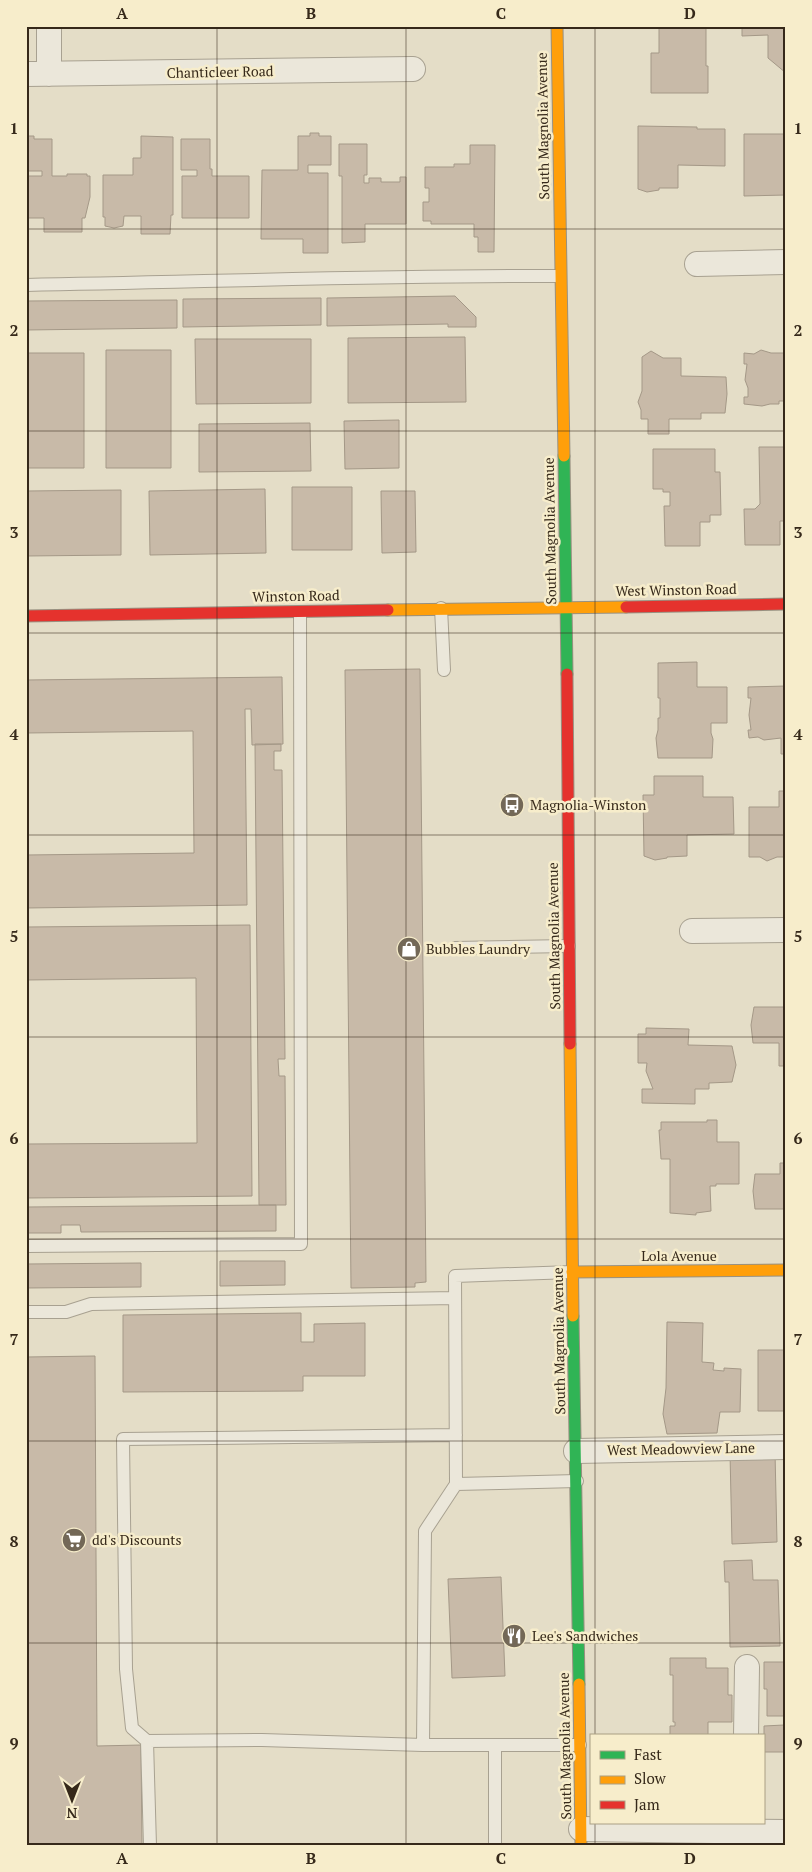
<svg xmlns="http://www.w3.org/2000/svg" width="812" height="1872" font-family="'PT Serif',serif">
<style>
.building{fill:#c8baa8;stroke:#a49887}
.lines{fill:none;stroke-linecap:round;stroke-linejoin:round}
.lane-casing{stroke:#a8a191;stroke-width:14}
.street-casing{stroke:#a8a191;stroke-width:26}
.fast-casing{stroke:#989181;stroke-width:13}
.slow-casing{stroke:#989181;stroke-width:13}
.jam-casing{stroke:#989181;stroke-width:13}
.lane{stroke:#ebe7da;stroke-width:12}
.street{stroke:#ebe7da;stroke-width:24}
.fast{stroke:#30b455;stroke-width:11}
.slow{stroke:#ff9f0a;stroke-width:11}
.jam{stroke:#e5322d;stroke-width:11}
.grid{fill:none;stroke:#36291a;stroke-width:1;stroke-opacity:0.55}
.labels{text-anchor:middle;stroke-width:5;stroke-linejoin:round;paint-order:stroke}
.street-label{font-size:14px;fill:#36291a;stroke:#f7edcb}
.poi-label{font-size:14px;fill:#36291a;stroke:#f7edcb;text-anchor:start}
.neatline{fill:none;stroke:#36291a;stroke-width:2}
.grid-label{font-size:16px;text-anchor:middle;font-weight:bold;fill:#36291a}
</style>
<rect width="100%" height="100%" fill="#e4ddc7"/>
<path class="building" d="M659 26H706V66H708V93H651V53H659Z
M742 26H786V73L768 58V35L742 36Z
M638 126 697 127V129H725V166L678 165V188H659V190L647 192 638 189Z
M310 133H319V136H331V165H308V173H328V253H303V239H261L262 170H298V136H310Z
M744 134H786V195L744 196Z
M26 136H34V139H52V176H67V174H87V176H90V197L85 218H82V232H44V218H26V176H42V171H26Z
M141 136 173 137V215H171L170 234H141V216H124L123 226 114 228 105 226V217H103V175H133V158H141Z
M181 139H210V169H212V176H249V218H182V176H197V170H181Z
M339 144H367V175H364V183H369V178H381V182H400V177H406V224H365V242L342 243V176H339Z
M470 145H495L494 252H478V237H474V224H431V221H423V202H429V188H425V167H454V164H470Z
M455 296 476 317V327H448V324L327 326V298Z
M321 298V325L183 327V299Z
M177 300V328L26 330V301Z
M465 337 466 402 348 403V338Z
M195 339H311V403L196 404Z
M106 350H171V468H106Z
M761 350 771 353H786V401H779V404H770L762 406 744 404V397H748V388L745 380 747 364H744V353L754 354Z
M651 351 663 358H681V376L726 377 727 394 725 413H701V419H669V434H648V419H641V410L638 402 642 391V357Z
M26 353H84V468H26Z
M399 420V468L345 469 344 421Z
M310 423 311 471 199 472V424Z
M759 447H786V521H780V545H745L744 509H755L760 504Z
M653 449H715V472H720L721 515H710V522H700V546H665L664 506H670V492H663V489H653Z
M292 487H352V550H292Z
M265 489 266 553 150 555 149 491Z
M121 490V555L26 556V491Z
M381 491H415L416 552 382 553Z
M697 662V687H727V723H711V733L713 739 712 758H658L656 738 658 730V718H660V698H658V663Z
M420 669 426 1282 415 1283V1287L351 1288 345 670Z
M282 677 283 744 252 745 251 709H245L247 905 26 908V855L194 853 193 731 26 733V680Z
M786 686V754H781V738L764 740 758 737 749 738 748 730H751L749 715 751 698H748V687Z
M255 744H281V751H274V770H282L285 1059H278L279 1076H285L286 1205H259Z
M654 776H703V797H733L734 834 687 835V856L667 857V858L655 860 644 856 643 795H654Z
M779 791H786V857H777L767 861 760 857H749V807H779Z
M250 925 252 1196 26 1198V1144L197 1143 196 978 26 980V927Z
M754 1007H786V1066H779V1043H753L751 1025Z
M646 1028 689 1029 688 1045 732 1046 736 1065 732 1082 709 1083V1089H695V1104L642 1103V1089H653L646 1071 647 1063H638V1034H646Z
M707 1120H717V1142H739V1184H716V1186H710L711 1211 696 1213V1215L670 1213V1159H661L659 1130H661V1122H707Z
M786 1150V1209H755L753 1191 755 1174H780V1163H786Z
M276 1205V1231L81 1232 80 1225H61V1233H26V1207Z
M220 1261H285V1285L220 1286Z
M141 1263V1287L26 1288V1264Z
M301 1313V1342H314V1324L365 1323V1376H303V1391L123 1392V1315Z
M667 1322 703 1323 702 1362 714 1363 713 1370 724 1371V1368L741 1369 740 1412H720L717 1433 667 1434 663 1414 666 1388Z
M758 1350H786V1412V1411H758Z
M95 1356 97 1746 141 1745 142 1846H26V1357Z
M775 1452 777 1542 732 1544 730 1453Z
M752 1560 753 1580H778L780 1646 730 1647 729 1582H725L724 1561Z
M501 1577 505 1676 452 1678 448 1579Z
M785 1589H786V1615H785Z
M784 1656H786V1752H764V1726L784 1725V1716H767V1689H764V1662H785Z
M670 1658H706V1668H728V1695H732V1722H708V1736H670V1726H675V1722H673V1675H670Z"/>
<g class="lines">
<g class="lane-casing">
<path id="lane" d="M26 285C204 282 382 275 560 276
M441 608 444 670
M455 948 569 946
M26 1246 301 1244 300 612
M26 1312H66L91 1304 455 1298
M456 1435 123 1439 126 1669 132 1728 147 1741 262 1740 423 1745H580
M456 1484 577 1481
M147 1741 150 1846
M423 1745 425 1531 456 1484 455 1276 572 1272
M495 1745V1846"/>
</g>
<g class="street-casing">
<path id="street" d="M26 74 413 69
M49 74V26
M697 264 786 262
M692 931 786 930
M576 1451 786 1447
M746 1736 747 1667
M581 1829 786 1832"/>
</g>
<g class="fast-casing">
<path id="fast" d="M564 456 567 674
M573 1316 579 1684"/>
</g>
<g class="slow-casing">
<path id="slow" d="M557 26 564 456
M388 610 626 607
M570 1044 573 1316
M572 1272 786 1270
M579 1684 581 1846"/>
</g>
<g class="jam-casing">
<path id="jam" d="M626 607 786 604
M26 616 388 610
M567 674 570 1044"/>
</g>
<use href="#lane" class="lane"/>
<use href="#street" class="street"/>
<use href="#fast" class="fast"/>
<use href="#slow" class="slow"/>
<use href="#jam" class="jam"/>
</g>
<path class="grid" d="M217 26V1846M406 26V1846M595 26V1736M26 229H786M26 431H786M26 633H786M26 835H786M26 1037H786M26 1239H786M26 1441H786M26 1643H786M595 1823V1846"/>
<defs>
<g id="bus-disc" transform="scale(1.25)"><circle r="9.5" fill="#736857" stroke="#f7edcb"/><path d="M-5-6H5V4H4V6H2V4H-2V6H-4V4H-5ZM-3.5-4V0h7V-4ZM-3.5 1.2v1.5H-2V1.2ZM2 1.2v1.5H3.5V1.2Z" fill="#fff"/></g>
<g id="shop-disc" transform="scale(1.25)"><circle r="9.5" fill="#736857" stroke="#f7edcb"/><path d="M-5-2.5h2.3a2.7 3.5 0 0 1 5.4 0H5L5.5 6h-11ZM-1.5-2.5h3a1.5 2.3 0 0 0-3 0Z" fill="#fff"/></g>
<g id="supermarket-disc" transform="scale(1.25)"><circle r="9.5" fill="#736857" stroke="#f7edcb"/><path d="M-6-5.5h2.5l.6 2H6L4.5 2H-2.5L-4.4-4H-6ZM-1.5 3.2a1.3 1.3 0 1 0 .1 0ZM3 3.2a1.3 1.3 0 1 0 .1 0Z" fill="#fff"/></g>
<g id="restaurant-disc" transform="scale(1.25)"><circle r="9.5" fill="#736857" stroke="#f7edcb"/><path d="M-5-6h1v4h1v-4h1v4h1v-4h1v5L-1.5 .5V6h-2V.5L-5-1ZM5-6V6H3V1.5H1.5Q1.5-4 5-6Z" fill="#fff"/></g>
</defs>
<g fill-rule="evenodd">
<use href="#bus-disc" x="512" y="805"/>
<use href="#shop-disc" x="409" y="949"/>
<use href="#supermarket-disc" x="74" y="1540"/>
<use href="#restaurant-disc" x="514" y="1636"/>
</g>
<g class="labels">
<g class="street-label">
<text transform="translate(220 72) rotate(-1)" y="5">Chanticleer Road</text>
<text transform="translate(543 126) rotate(-91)" y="5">South Magnolia Avenue</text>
<text transform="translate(550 531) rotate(-91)" y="5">South Magnolia Avenue</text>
<text transform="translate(676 590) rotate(-1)" y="5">West Winston Road</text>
<text transform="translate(296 596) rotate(-1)" y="5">Winston Road</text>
<text transform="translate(554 936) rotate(-91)" y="5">South Magnolia Avenue</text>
<text x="679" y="1261">Lola Avenue</text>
<text transform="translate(559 1341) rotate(-91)" y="5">South Magnolia Avenue</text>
<text transform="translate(681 1449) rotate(-1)" y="5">West Meadowview Lane</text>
<text transform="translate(565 1746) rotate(-91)" y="5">South Magnolia Avenue</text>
</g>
<g class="poi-label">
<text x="530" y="810">Magnolia-Winston</text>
<text x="426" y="954">Bubbles Laundry</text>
<text x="92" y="1545">dd's Discounts</text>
<text x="532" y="1641">Lee's Sandwiches</text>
</g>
</g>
<rect width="812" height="1872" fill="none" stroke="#f7edcb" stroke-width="55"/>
<rect x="590" y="1734" width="175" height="90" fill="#f7edcb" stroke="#aa9f84"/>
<rect x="600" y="1751" width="25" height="8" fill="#30b455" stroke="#aa9f84"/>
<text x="634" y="1760" font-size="15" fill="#36291a">Fast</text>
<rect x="600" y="1776" width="25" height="8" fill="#ff9f0a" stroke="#aa9f84"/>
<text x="634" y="1784" font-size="15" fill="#36291a">Slow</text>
<rect x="600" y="1801" width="25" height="8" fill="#e5322d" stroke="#aa9f84"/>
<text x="634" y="1810" font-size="15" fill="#36291a">Jam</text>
<g transform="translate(72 1800) rotate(180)" stroke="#f7edcb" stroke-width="4" paint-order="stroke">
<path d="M0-4L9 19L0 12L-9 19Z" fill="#36291a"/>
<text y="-8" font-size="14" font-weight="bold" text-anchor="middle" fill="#36291a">N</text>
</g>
<rect x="28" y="28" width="756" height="1816" class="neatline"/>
<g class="grid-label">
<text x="122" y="19">A</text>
<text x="311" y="19">B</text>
<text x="501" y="19">C</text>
<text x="690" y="19">D</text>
<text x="14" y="134">1</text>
<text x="798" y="134">1</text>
<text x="14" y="336">2</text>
<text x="798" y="336">2</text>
<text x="14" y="538">3</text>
<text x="798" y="538">3</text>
<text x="14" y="740">4</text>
<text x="798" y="740">4</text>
<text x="14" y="942">5</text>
<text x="798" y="942">5</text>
<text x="14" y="1144">6</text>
<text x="798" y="1144">6</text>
<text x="14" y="1345">7</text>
<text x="798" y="1345">7</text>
<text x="14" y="1547">8</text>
<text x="798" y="1547">8</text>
<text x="14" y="1749">9</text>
<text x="798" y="1749">9</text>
<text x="122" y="1864">A</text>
<text x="311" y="1864">B</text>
<text x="501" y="1864">C</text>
<text x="690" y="1864">D</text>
</g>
</svg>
